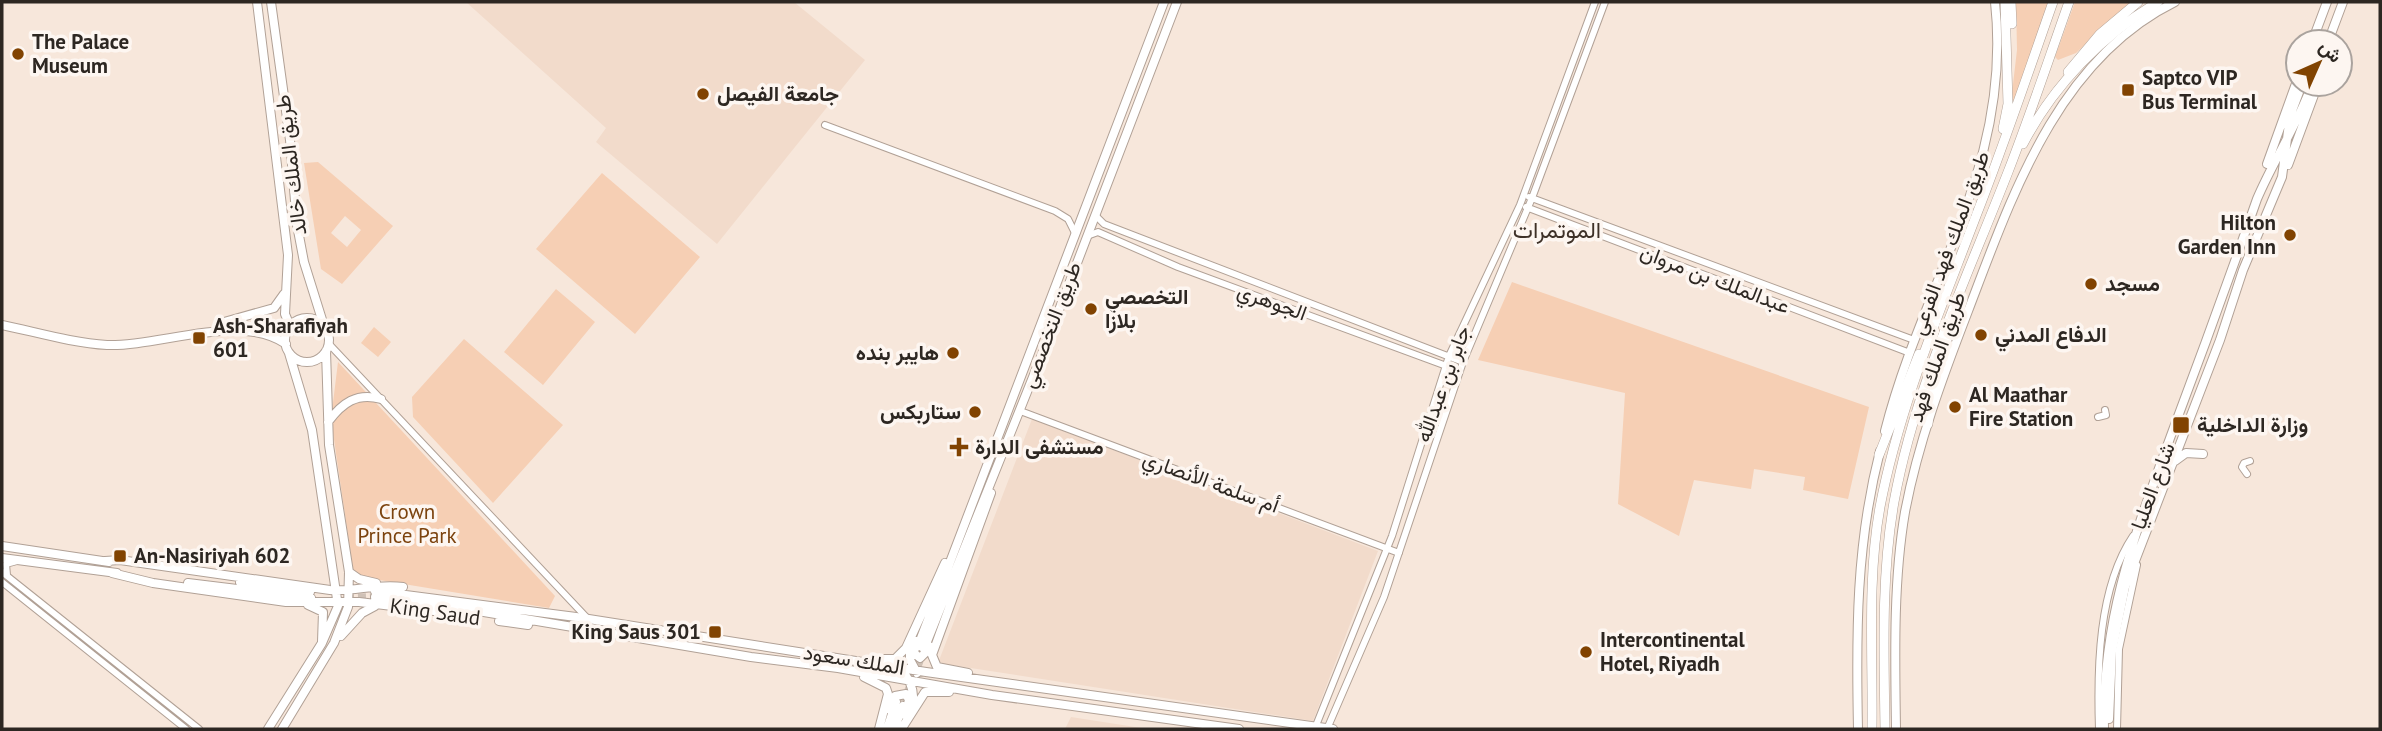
<svg xmlns="http://www.w3.org/2000/svg" width="2382" height="731" font-family="'PT Sans',Vazirmatn,sans-serif">
<style>
.built{fill:#f2dbcb}
.green{fill:#f6cfb4;fill-rule:evenodd}
.lines{fill:none;stroke-linecap:round;stroke-linejoin:round}
.major-tunnel{stroke:#cfc1b6;stroke-width:8;stroke-dasharray:8 4;stroke-linecap:butt}
.minor-casing{stroke:#b1a196;stroke-width:8}
.major-casing{stroke:#b1a196;stroke-width:10}
.highway-casing{stroke:#b1a196;stroke-width:10}
.minor{stroke:#fff;stroke-width:6}
.major{stroke:#fff;stroke-width:8}
.highway{stroke:#fff;stroke-width:9}
.poi-dot{fill:#814301;stroke:#fdf6f1;stroke-width:2.5}
.labels{text-anchor:middle;stroke-width:7;stroke-linejoin:round;paint-order:stroke}
.poi-label{font-size:21px;font-weight:bold;fill:#2d2722;stroke:#fdf6f1;text-anchor:start}
.street-label{font-size:21px;fill:#2d2722;stroke:#fdf6f1}
.park-label{font-size:21px;fill:#7c430e;stroke:#fdf6f1}
.neighbourhood-label{font-size:23px;fill:#3e3128;stroke:#fdf6f1}
</style>
<rect width="100%" height="100%" fill="#f7e7db"/>
<path class="built" d="M466 2H794L865 60 717 244 596 142 606 128Z
M1032 419 1378 551 1313 721 938 663Z
M1071 717 1148 729H1065Z"/>
<path class="green" d="M2016 2H2052L2010 110 2017 50Z
M2075 2H2131L2076 53 2058 60 2055 57Z
M318 162 393 226 342 284 321 269 304 163ZM345 216 361 230 347 247 331 233Z
M602 173 700 257 635 334 536 249Z
M1512 282 1869 407 1848 499 1803 490 1805 477 1754 469 1751 489 1694 480 1679 536 1618 504 1625 393 1478 360Z
M556 289 595 322 543 385 504 352Z
M374 327 391 342 378 357 361 343Z
M464 339 563 425 493 503 413 417 412 397Z
M338 362 555 596 549 608 361 577 353 570 331 419Z"/>
<g class="lines">
<path class="major-tunnel" d="M346 598 375 597
M904 702 923 652"/>
<g class="minor-casing">
<path id="minor" d="M825 125 1055 211 1068 219 1075 233
M1529 197 1914 340
M1526 207 1910 353
M1095 215 1104 224 1463 362
M1087 236 1098 232 1178 267 1460 371
M329 344 588 619
M1023 412 1399 553
M2098 417 2106 415 2105 410
M2247 474 2242 467 2244 463 2250 461
M2 572 199 729
M7 575 6 564 17 561
M2 582 186 729
M1315 728 1392 536 1449 356 1520 205 1595 2
M1327 729 1384 597 1463 362 1532 198 1605 2
M2099 729C2097 669 2098 588 2133 536
M2117 729 2119 649 2137 565"/>
</g>
<g class="major-casing">
<path id="major" d="M257 2 288 255 285 314 290 326
M271 2 290 140 297 225 304 262 324 326
M2312 42 2327 2
M2328 42 2343 2
M2267 164 2298 78
M2288 165 2318 84
M285 340a22 22 0 1 1 44 0a22 22 0 1 1-44 0Z
M224 322 274 308 284 294
M2 325C36 332 72 343 107 345 160 347 240 312 286 344
M328 422C342 403 357 392 381 399
M1885 431C1923 281 2013 165 1995 2
M2175 461 2186 453 2203 454
M2 546 109 562
M2 558 117 573
M105 561 120 560 330 590C355 592 377 583 403 587
M349 572 359 579 376 583
M112 573 153 583 286 602H359L459 614
M240 582 310 592
M188 583 311 598
M375 591 576 617 926 672 1333 729
M375 597 400 598 751 657 838 668 992 695 1239 729
M308 605 323 612 322 642
M499 621 528 625
M341 636 362 613 375 606
M916 641 914 653 920 658 931 647
M910 646V660L917 673
M918 646 1164 2
M924 649 1041 357 1177 2
M881 659H895L906 648 945 563
M898 667C908 676 916 690 912 704
M968 673 937 667 932 655 991 493
M864 677 886 688 888 694 879 729
M888 709 895 696 906 694 909 700 905 715
M2109 719 2112 651 2125 587 2220 340 2243 270 2282 177 2290 116 2302 84
M902 728 925 692H949
M268 729 322 643 338 606 312 430 289 353
M282 729 334 643 348 607 349 572 329 445 326 351
M887 729 896 702
M894 729 903 706
M1858 729C1856 633 1856 544 1880 451
M1896 729C1895 659 1893 582 1905 512 1918 443 1943 376 1968 311 2012 196 2057 60 2175 2
M2104 729C2102 616 2135 534 2173 430 2202 353 2230 276 2257 199 2274 159 2298 124 2312 84"/>
</g>
<g class="highway-casing">
<path id="highway" d="M2011 2 2012 24
M2068 72 2100 34 2138 2
M2003 129 2008 104 2005 2
M2023 144C2053 86 2102 35 2158 2
M1928 424 1930 399 1947 341
M1879 455 1919 354
M1872 729C1873 656 1867 579 1880 507 1899 407 1940 311 1976 216 2004 145 2028 73 2053 2
M1885 729C1884 654 1881 576 1894 502 1915 387 1966 280 2008 172 2030 116 2049 58 2069 2"/>
</g>
<use href="#minor" class="minor"/>
<use href="#major" class="major"/>
<use href="#highway" class="highway"/>
</g>
<g class="poi-dot">
<circle cx="18" cy="54" r="7"/>
<rect x="2121" y="83" width="14" height="14" rx="3.5"/>
<circle cx="703" cy="94" r="7"/>
<circle cx="2290" cy="235" r="7"/>
<circle cx="2091" cy="284" r="7"/>
<circle cx="1091" cy="309" r="7"/>
<circle cx="1981" cy="335" r="7"/>
<rect x="192" y="331" width="14" height="14" rx="3.5"/>
<circle cx="953" cy="353" r="7"/>
<circle cx="1955" cy="407" r="7"/>
<circle cx="975" cy="412" r="7"/>
<rect x="2172" y="416" width="18" height="18" rx="3.5"/>
<path d="M955.5 436.5h7v7h7v7h-7v7h-7v-7h-7v-7h7z"/>
<rect x="113" y="549" width="14" height="14" rx="3.5"/>
<rect x="708" y="625" width="14" height="14" rx="3.5"/>
<circle cx="1586" cy="652" r="7"/>
</g>
<g class="labels">
<g class="poi-label">
<text x="32" y="49">The Palace<tspan x="32" dy="24">Museum</tspan></text>
<text x="2142" y="85">Saptco VIP<tspan x="2142" dy="24">Bus Terminal</tspan></text>
<text x="717" y="101">جامعة الفيصل</text>
<text x="2276" y="230" text-anchor="end">Hilton<tspan x="2276" dy="24">Garden Inn</tspan></text>
<text x="2105" y="291">مسجد</text>
<text x="1105" y="304">التخصصي<tspan x="1105" dy="24">بلازا</tspan></text>
<text x="213" y="333">Ash-Sharafiyah<tspan x="213" dy="24">601</tspan></text>
<text x="1995" y="342">الدفاع المدني</text>
<text x="939" y="360" text-anchor="end">هايبر بنده</text>
<text x="1969" y="402">Al Maathar<tspan x="1969" dy="24">Fire Station</tspan></text>
<text x="961" y="419" text-anchor="end">ستاربكس</text>
<text x="2197" y="432">وزارة الداخلية</text>
<text x="975" y="454">مستشفى الدارة</text>
<text x="134" y="563">An-Nasiriyah 602</text>
<text x="701" y="639" text-anchor="end">King Saus 301</text>
<text x="1600" y="647">Intercontinental<tspan x="1600" dy="24">Hotel, Riyadh</tspan></text>
</g>
<g class="street-label">
<text transform="translate(291 165) rotate(-97)" y="7">طريق الملك خالد</text>
<text transform="translate(1950 243) rotate(-70)" y="7">طريق الملك فهد الفرعي</text>
<text transform="translate(1715 279) rotate(21)" y="7">عبدالملك بن مروان</text>
<text transform="translate(1272 302) rotate(20)" y="7">الجوهري</text>
<text transform="translate(1051 325) rotate(-69)" y="7">طريق التخصصي</text>
<text transform="translate(1937 357) rotate(-71)" y="7">طريق الملك فهد</text>
<text transform="translate(1443 384) rotate(-70)" y="7">جابر بن عبدالله</text>
<text transform="translate(1211 482) rotate(20)" y="7">أم سلمة الأنصاري</text>
<text transform="translate(2153 486) rotate(-70)" y="7">شارع العليا</text>
<text transform="translate(435 612) rotate(8)" y="7">King Saud</text>
<text transform="translate(854 660) rotate(9)" y="7">الملك سعود</text>
</g>
<g class="park-label">
<text x="407" y="519">Crown<tspan x="407" dy="24">Prince Park</tspan></text>
</g>
<g class="neighbourhood-label">
<text x="1557" y="238">الموتمرات</text>
</g>
</g>
<rect width="2382" height="731" fill="none" stroke="#2d2722" stroke-width="7"/>
<g transform="translate(2319 63) rotate(45)"><circle r="33" fill="#fdf6f1" stroke="#aaa39e" stroke-width="2"/>
<path d="M0-5L12 26L0 18L-12 26Z" fill="#814301"/>
<text y="-10" font-size="19" font-weight="bold" text-anchor="middle" fill="#2d2722">ش</text>
</g>
</svg>
